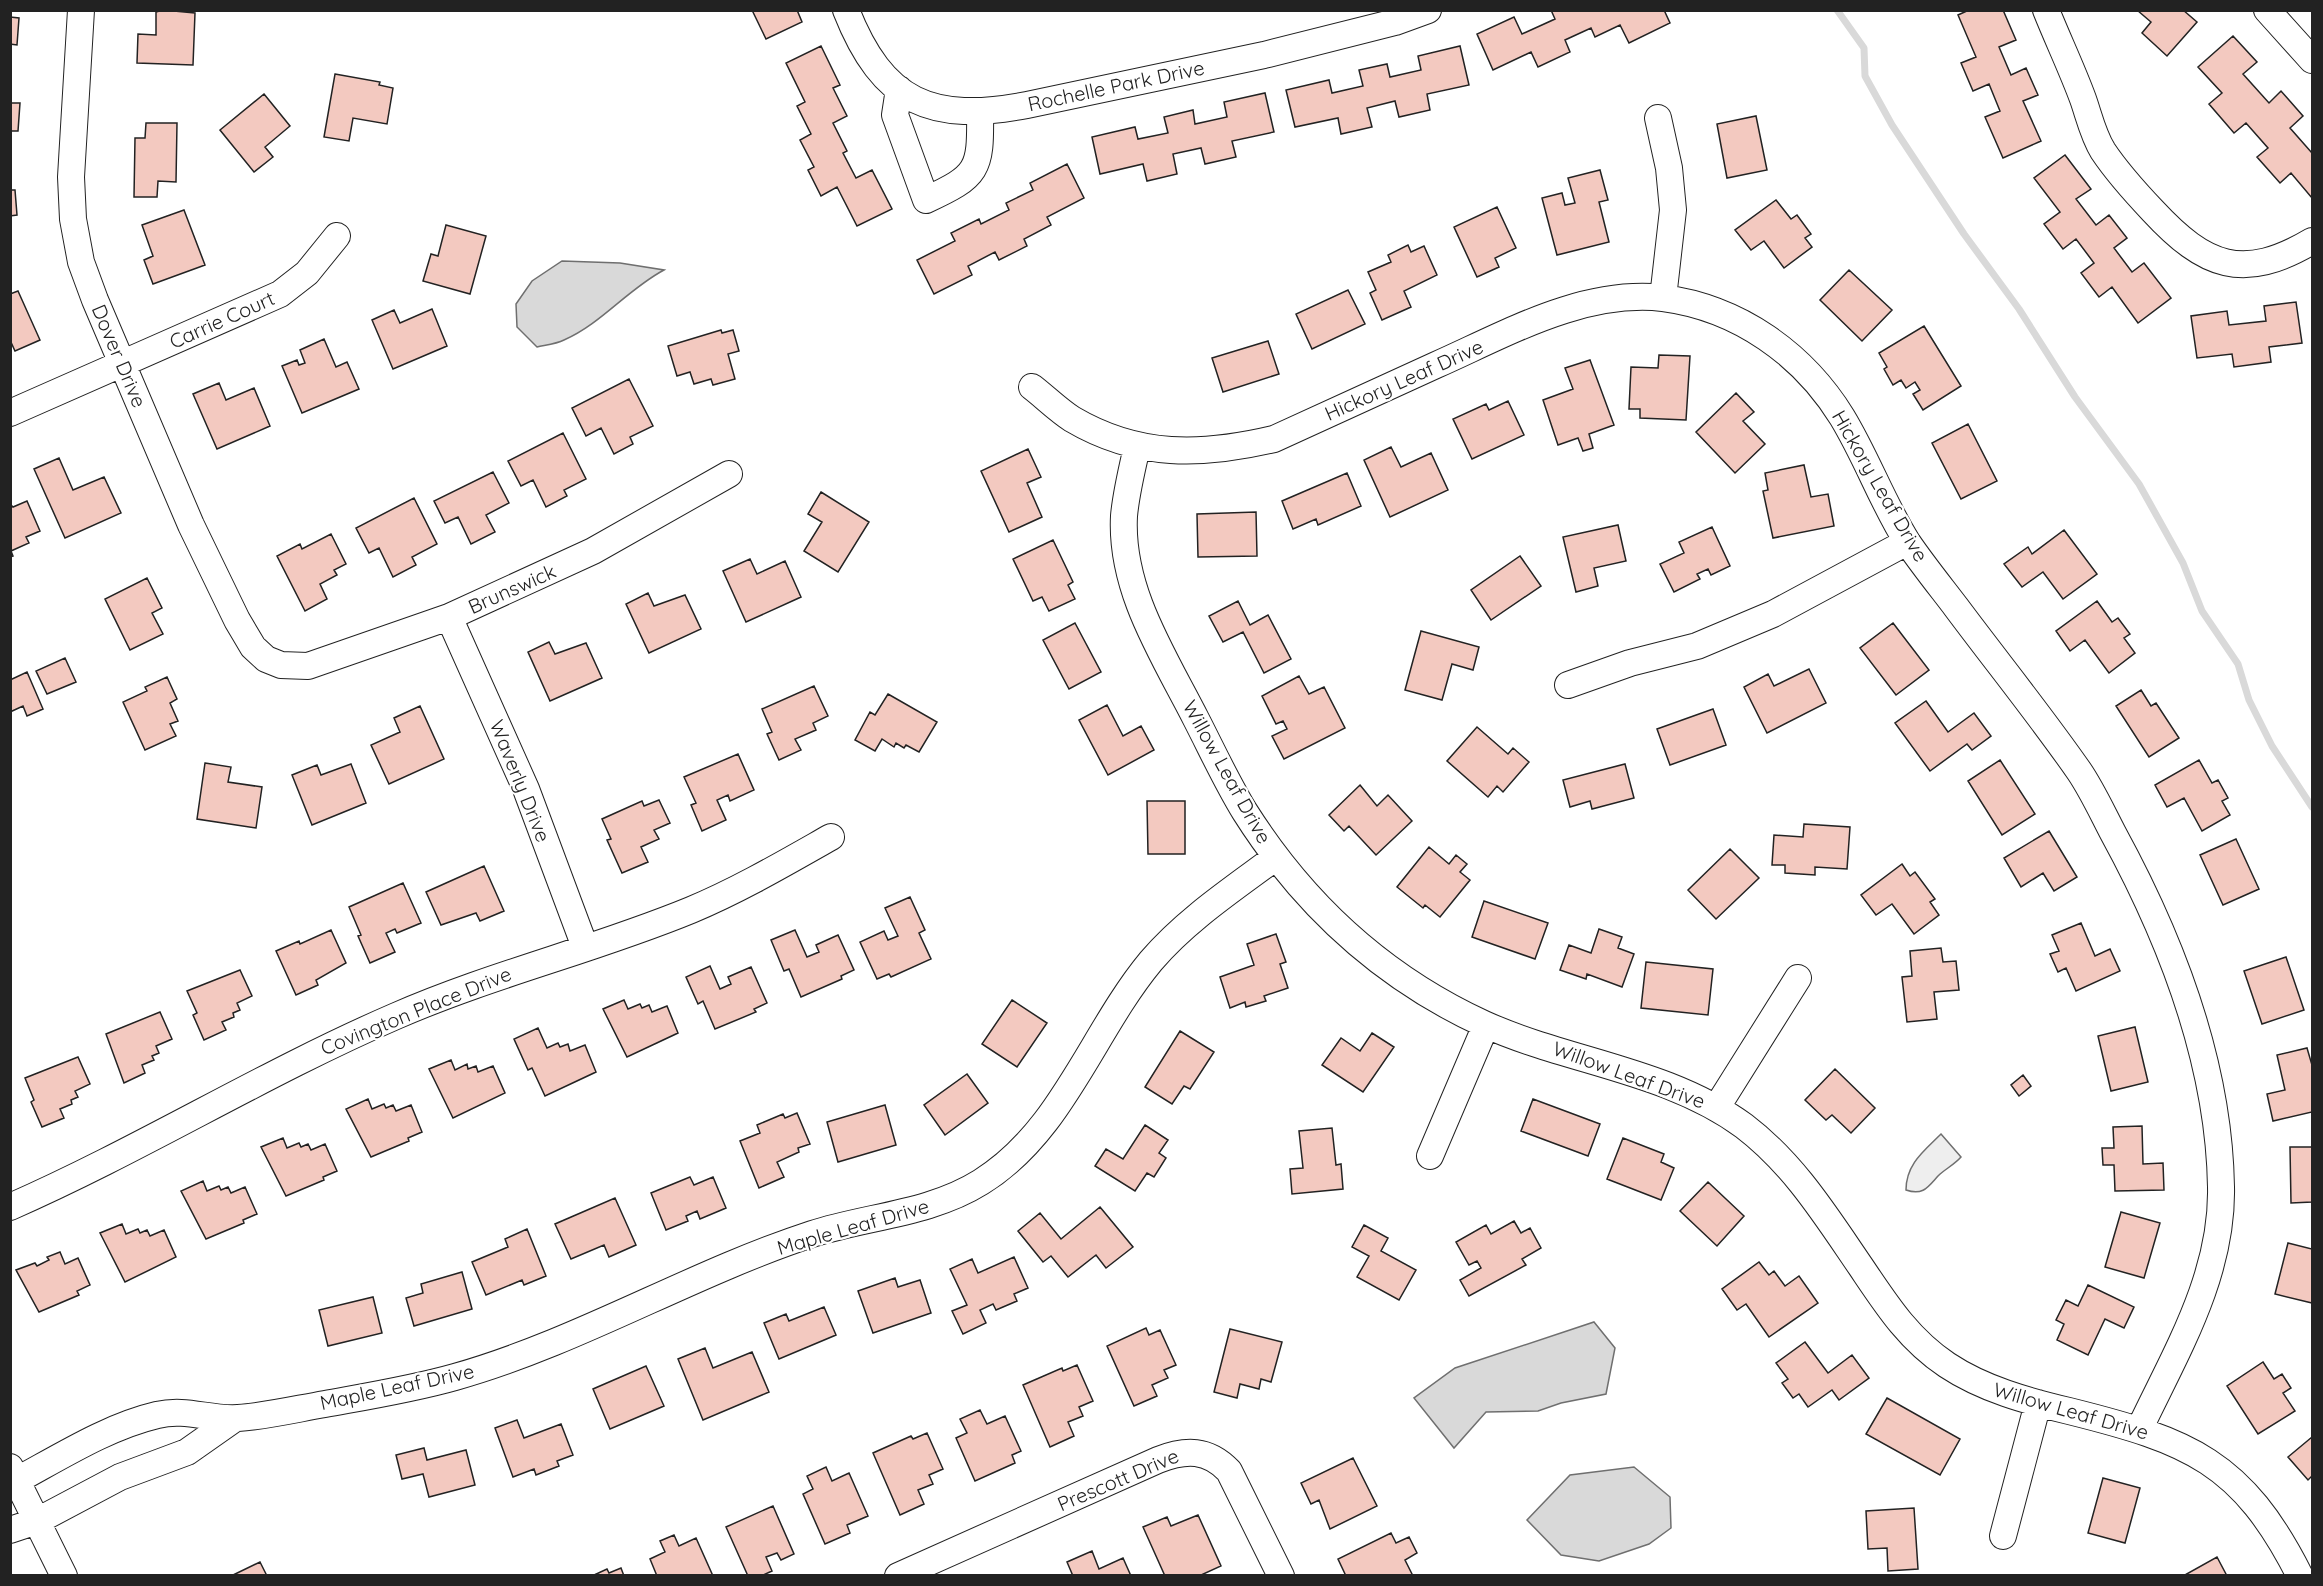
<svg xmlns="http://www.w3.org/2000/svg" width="2323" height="1586" font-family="Quicksand,sans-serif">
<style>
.green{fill:#eee;stroke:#6f6f6f;stroke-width:1.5}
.water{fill:#d9d9d9;stroke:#6f6f6f;stroke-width:1.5}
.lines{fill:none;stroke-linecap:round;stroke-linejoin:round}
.stream{stroke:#d9d9d9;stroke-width:7}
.building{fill:#f3c9c0;stroke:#222;stroke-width:1.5}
.minor-casing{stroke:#222;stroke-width:28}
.minor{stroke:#fff;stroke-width:26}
.labels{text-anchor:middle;stroke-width:4.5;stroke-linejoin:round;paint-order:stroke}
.street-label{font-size:20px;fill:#222;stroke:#fff}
</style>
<rect width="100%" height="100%" fill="#fff"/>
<path class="green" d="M1941 1134 1961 1157C1954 1165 1945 1169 1938 1176 1928 1187 1923 1196 1906 1190 1906 1164 1924 1151 1941 1134Z"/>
<path class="water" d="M562 261 620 263 664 270C628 289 601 324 564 340 556 344 546 345 537 347L517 327 516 304 532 281Z
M1594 1322 1615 1348 1606 1394 1561 1403 1538 1411 1486 1412 1454 1448 1414 1398 1455 1368Z
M1634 1467 1670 1497 1671 1528 1649 1544 1599 1561 1561 1555 1527 1520 1570 1475Z"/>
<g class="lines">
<path class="stream" d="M1837 10 1864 48 1865 76 1892 125 1964 234 2019 309 2075 397 2139 484 2183 563 2202 611 2238 664 2249 700 2272 746 2312 807"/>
</g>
<path class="building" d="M163 10 195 13 193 65 137 63 138 34 156 35V12Z
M752 10H797L802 22 766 39Z
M1551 10H1664L1670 23 1629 43 1620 25 1595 37 1591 28 1565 40 1570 52 1538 67 1531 52 1493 70 1477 34 1514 17 1522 34 1555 19Z
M1969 10H2003L2016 40 1999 47 2011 75 2026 68 2038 95 2023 101 2041 141 2003 158 1985 117 2000 111 1989 84 1973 91 1961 63 1976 57 1958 15Z
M2137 10H2183L2197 22 2167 56 2142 33 2151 22Z
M10 17 19 18 17 45 10 44Z
M2233 36 2257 62 2243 74 2269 103 2281 91 2303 116 2290 128 2312 153V198L2291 173 2280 183 2257 157 2268 148 2246 123 2234 133 2209 104 2222 93 2198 67Z
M821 46 840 85 833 88 847 116 833 123 847 151 843 153 856 178 872 170 892 209 857 226 837 187 821 196 808 170 814 167 800 140 811 134 797 106 805 102 786 63Z
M1460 46 1469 85 1427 94 1430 110 1399 117 1395 101 1367 108 1372 127 1341 134 1338 118 1295 127 1286 90 1329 80 1332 93 1363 86 1359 70 1387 64 1390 77 1421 70 1418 56Z
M335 74 380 82 379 85 393 88 387 124 353 118 349 141 324 137Z
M1265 93 1274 132 1232 141 1236 157 1205 164 1201 148 1173 154 1177 174 1147 181 1143 164 1100 174 1092 137 1135 127 1138 139 1168 133 1164 117 1193 110 1195 124 1227 117 1224 102Z
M264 94 290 126 265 147 273 157 254 172 220 130Z
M10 103H20L18 131H10Z
M1756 116 1767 170 1727 178 1717 124Z
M146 123H177L176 182 158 181 157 197H134L135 138H145Z
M2065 155 2091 189 2076 199 2096 225 2109 215 2127 238 2114 248 2132 272 2144 263 2171 298 2138 323 2112 287 2099 297 2081 273 2094 263 2076 239 2063 249 2044 224 2060 212 2034 178Z
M1067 164 1084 198 1047 217 1051 225 1024 239 1027 246 999 260 995 252 968 266 972 275 934 294 917 260 955 241 951 233 979 219 981 224 1009 210 1006 203 1033 190 1030 183Z
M1600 170 1608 200 1599 202 1609 242 1557 255 1542 198 1562 193 1565 205 1575 203 1568 178Z
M10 190H15L17 215 10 216Z
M1776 200 1791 219 1797 215 1811 234 1805 238 1812 247 1784 268 1764 241 1751 250 1735 230Z
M1497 207 1516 248 1495 258 1499 267 1477 277 1454 227Z
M184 210 205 265 153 284 144 260 153 256 142 225Z
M446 225 486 236 470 294 423 281 431 254 438 256Z
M1408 245 1411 252 1424 246 1437 275 1404 291 1411 307 1382 320 1370 293 1376 290 1368 272 1391 262 1388 255Z
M1849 270 1892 310 1862 341 1820 300Z
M1348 290 1365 324 1312 349 1296 314Z
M18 291 40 340 15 351 10 340V294Z
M2296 302 2302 343 2269 347 2271 362 2234 367 2232 354 2197 358 2191 316 2227 311 2229 325 2266 321 2264 306Z
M432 309 447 346 393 369 372 320 394 310 400 323Z
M1924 326 1961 386 1923 410 1913 394 1920 390 1915 382 1906 388 1901 380 1893 385 1884 369 1887 367 1879 353Z
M721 330 722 333 733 330 739 351 728 354 735 379 713 385 711 379 694 384 690 372 677 376 668 346Z
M324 339 336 367 347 362 359 389 302 413 282 366 297 360 299 365 305 363 300 350Z
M1268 341 1279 374 1223 392 1212 358Z
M1659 355 1690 356 1686 420 1640 418V409H1629L1631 367 1658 368Z
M1590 360 1614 425 1589 434 1593 448 1583 451 1578 438 1558 445 1543 400 1573 389 1565 368Z
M629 379 653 426 630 437 633 444 614 454 601 428 586 436 572 408Z
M219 383 226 400 254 388 270 426 217 449 193 394Z
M1736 393 1754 412 1743 421 1765 444 1735 473 1696 432Z
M1508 401 1524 435 1472 459 1453 419 1486 404 1489 410Z
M1968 424 1997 481 1961 499 1932 443Z
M563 433 586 479 564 490 567 496 546 507 533 480 521 486 508 461Z
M1391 447 1401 467 1431 453 1448 490 1390 517 1364 460Z
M1028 449 1041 477 1027 483 1042 517 1009 532 981 471Z
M59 458 73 490 104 477 121 513 65 538 34 469Z
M1804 465 1811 497 1828 494 1834 526 1773 538 1763 491 1768 490 1765 473Z
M493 472 509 503 486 515 495 532 471 544 458 517 445 523 434 501Z
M1347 473 1361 506 1318 525 1316 519 1293 529 1282 501Z
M821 492 869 522 838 572 804 551 822 522 808 514Z
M414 498 437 544 412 557 416 565 393 577 379 548 369 553 356 528Z
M27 501 40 531 26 537 29 543 11 551 13 556 10 557V504L13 507Z
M1256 512 1257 556 1198 557 1197 514Z
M1618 525 1626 561 1594 568 1598 586 1576 592 1563 537Z
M1712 527 1730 566 1711 575 1708 569 1697 574 1700 579 1674 592 1660 564 1684 553 1679 542Z
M2064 530 2097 574 2063 599 2043 572 2022 587 2004 564 2028 547 2032 554Z
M331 534 346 564 334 570 337 575 320 584 327 599 305 611 277 556 300 544 302 549Z
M1053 540 1073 582 1068 585 1075 599 1049 611 1042 597 1033 601 1013 559Z
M1520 556 1541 586 1491 620 1471 590Z
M750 559 757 574 785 561 801 597 746 622 723 571Z
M147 578 162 608 152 613 163 634 130 650 105 599Z
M648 593 654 606 685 595 701 629 649 653 626 604Z
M1238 601 1250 625 1268 615 1291 659 1264 673 1243 632 1223 642 1209 616Z
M2097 601 2112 622 2118 618 2130 634 2124 638 2135 653 2109 673 2085 640 2070 651 2056 631Z
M1075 623 1101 672 1069 689 1043 640Z
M1893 623 1929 670 1896 695 1860 648Z
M1421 631 1479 647 1473 670 1452 664 1442 700 1405 690Z
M549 642 555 654 586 643 602 678 550 701 528 652Z
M65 658 76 682 47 694 36 671Z
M1809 669 1826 703 1767 733 1744 687 1768 674 1774 686Z
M27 672 43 709 27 716 23 706 10 712V680Z
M1299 676 1309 694 1324 687 1345 728 1284 759 1272 736 1287 729 1283 721 1276 724 1262 696Z
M167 677 177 699 170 703 178 721 170 724 176 736 145 750 123 702 147 691 145 687Z
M814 686 828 716 813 723 816 730 795 739 801 750 779 760 767 734 772 732 762 709Z
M2141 690 2151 706 2156 703 2179 738 2149 757 2116 706Z
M888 694 937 722 919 752 906 745 904 748 896 743 894 747 882 739 875 751 855 740 870 712 875 715Z
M1926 701 1948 732 1974 713 1991 736 1972 750 1967 744 1930 771 1895 723Z
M1107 705 1123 736 1141 726 1154 750 1108 775 1079 720Z
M420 706 444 759 389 784 371 745 400 732 394 718Z
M1713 709 1726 745 1670 765 1657 729Z
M1477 727 1508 754 1513 748 1529 762 1503 792 1497 786 1488 797 1447 761Z
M738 754 754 790 730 801 728 795 717 800 726 820 702 831 691 805 696 803 684 777Z
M2000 760 2035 814 2002 835 1968 781Z
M2199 760 2212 783 2218 780 2228 798 2222 801 2230 815 2202 831 2184 798 2167 807 2155 785Z
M205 763 231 767 228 782 262 787 256 828 197 819Z
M351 764 366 803 312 825 292 775 317 765 321 775Z
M1625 764 1634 798 1592 809 1590 801 1570 807 1563 780Z
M1360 785 1377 806 1388 795 1412 821 1376 855 1349 826 1344 831 1329 815Z
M659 800 670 823 654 830 659 839 641 847 648 862 622 873 607 840 611 839 602 819 642 801 644 806Z
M1147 801H1185V854H1148Z
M1804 824 1850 827 1847 869 1815 867V875L1785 873V865H1772L1774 835 1803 837Z
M2049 831 2077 877 2054 891 2043 873 2021 887 2004 858Z
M2236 839 2259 889 2223 905 2200 855Z
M1429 847 1449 864 1456 855 1467 864 1460 872 1470 880 1440 917 1425 905 1423 908 1397 887Z
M1730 849 1759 878 1716 919 1688 890Z
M1902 864 1910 876 1915 872 1935 899 1930 902 1939 915 1914 934 1892 904 1876 915 1861 895Z
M484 866 504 911 480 921 476 913 441 925 426 892Z
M403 883 421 923 397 933 395 929 386 933 395 952 370 963 358 936 361 935 349 907Z
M910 897 925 930 919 933 931 959 891 977 889 974 877 979 860 942 884 931 888 940 898 936 885 908Z
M1484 901 1548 923 1535 959 1472 937Z
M2081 923 2095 956 2110 949 2120 971 2076 991 2066 968 2058 972 2050 954 2059 951 2052 935Z
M1599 929 1622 937 1618 948 1634 954 1622 987 1587 974 1586 979 1560 970 1569 945 1591 953Z
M331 930 346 963 316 980 318 985 296 995 276 951 299 941 300 944Z
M795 930 807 957 819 952 816 945 838 935 854 970 841 976 842 979 801 997 789 969 784 971 771 940Z
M1276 934 1286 962 1280 964 1288 988 1264 996 1266 1001 1246 1007 1245 1002 1230 1008 1220 977 1254 965 1247 944Z
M1941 948 1943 962 1956 961 1959 990 1934 992 1937 1019 1907 1022 1902 977 1912 976 1910 951Z
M2286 957 2304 1010 2262 1024 2244 971Z
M1646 962 1713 969 1708 1015 1641 1008Z
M710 966 720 989 731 984 728 977 751 967 767 1003 754 1009 756 1012 715 1029 703 1001 698 1004 686 977Z
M240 970 252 996 237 1003 240 1010 233 1013 234 1017 222 1022 226 1030 204 1040 193 1015 197 1013 187 991Z
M624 1000 628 1009 640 1004 642 1008 649 1005 652 1012 667 1006 678 1033 627 1057 603 1009Z
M1012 1000 1047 1023 1017 1067 982 1044Z
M160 1012 172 1039 156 1046 159 1053 152 1056 154 1060 142 1065 145 1073 124 1083 106 1034Z
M2135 1027 2148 1082 2111 1091 2098 1036Z
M538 1028 547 1048 558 1043 560 1047 568 1044 570 1051 585 1045 596 1072 545 1096 532 1068 528 1070 514 1039Z
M1180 1031 1214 1052 1190 1089 1184 1086 1172 1104 1145 1087Z
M1372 1033 1394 1047 1363 1092 1322 1065 1341 1038 1360 1051Z
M2307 1048 2312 1065V1112L2273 1121 2267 1094 2285 1090 2277 1055Z
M78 1057 90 1084 75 1091 78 1097 71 1100 72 1104 60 1109 64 1118 42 1127 31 1102 34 1100 25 1078Z
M451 1060 455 1070 467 1064 468 1069 476 1066 478 1072 493 1066 505 1093 453 1118 429 1069Z
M1835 1069 1875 1108 1851 1133 1832 1115 1826 1120 1805 1100Z
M967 1074 988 1103 945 1135 924 1105Z
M2023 1075 2031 1086 2019 1096 2011 1085Z
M368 1099 372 1109 384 1104 386 1108 393 1105 396 1111 411 1105 422 1132 408 1138 409 1141 371 1157 346 1109Z
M1533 1099 1600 1124 1588 1156 1521 1131Z
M885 1105 896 1145 838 1162 827 1122Z
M797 1113 810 1144 798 1148 799 1152 777 1162 784 1177 759 1188 740 1141 760 1133 757 1125 783 1114 785 1118Z
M1145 1125 1168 1140 1159 1153 1166 1158 1154 1177 1147 1173 1135 1191 1095 1166 1106 1149 1123 1159Z
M2142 1126 2143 1164 2163 1163 2164 1190 2115 1191 2114 1165H2103L2102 1148H2114L2113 1127Z
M1332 1128 1336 1165 1341 1164 1343 1189 1292 1194 1290 1169 1303 1168 1299 1131Z
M283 1138 287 1148 299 1143 301 1147 308 1144 311 1150 325 1144 337 1171 323 1177 324 1180 286 1196 261 1147Z
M1623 1138 1664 1154 1661 1162 1674 1168 1661 1200 1607 1179Z
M2290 1147H2312V1202L2291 1203Z
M690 1177 694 1185 713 1177 726 1208 700 1219 697 1211 686 1216 688 1221 666 1230 651 1193Z
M203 1181 207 1191 219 1186 221 1190 228 1187 231 1193 245 1187 257 1214 243 1220 244 1223 206 1239 181 1191Z
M1708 1182 1744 1216 1717 1246 1680 1211Z
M615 1198 636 1245 609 1257 604 1245 571 1259 555 1224Z
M1100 1207 1133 1247 1106 1268 1096 1255 1068 1277 1051 1256 1043 1262 1018 1231 1040 1213 1061 1239Z
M2121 1212 2160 1223 2144 1278 2105 1267Z
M1514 1221 1521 1233 1530 1228 1541 1248 1522 1259 1526 1265 1469 1296 1460 1280 1481 1268 1477 1261 1469 1265 1456 1242 1486 1225 1491 1234Z
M122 1224 126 1234 138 1229 140 1233 147 1230 150 1236 164 1230 176 1257 125 1282 100 1233Z
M1364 1225 1388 1238 1381 1251 1416 1270 1399 1300 1357 1277 1369 1256 1352 1247Z
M527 1229 546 1276 524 1285 522 1280 486 1295 472 1262 508 1247 505 1239Z
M2288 1243 2312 1249V1303L2275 1294Z
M60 1252 65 1264 78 1258 90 1285 77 1291 79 1295 39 1312 16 1270 35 1263 37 1266 49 1260 47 1257Z
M1014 1257 1028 1288 1014 1294 1017 1301 996 1310 993 1304 980 1310 986 1323 963 1334 952 1311 967 1305 950 1269 972 1259 978 1273Z
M1759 1262 1769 1275 1774 1271 1785 1286 1799 1276 1818 1303 1769 1337 1746 1304 1737 1310 1722 1289Z
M462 1272 472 1309 414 1326 406 1298 423 1293 421 1284Z
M895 1278 898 1287 920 1280 931 1313 873 1333 858 1291Z
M2088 1285 2134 1307 2124 1328 2105 1319 2088 1355 2057 1340 2064 1324 2056 1320 2066 1300 2078 1306Z
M373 1297 382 1333 328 1346 319 1310Z
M824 1307 836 1335 779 1359 764 1323 786 1314 789 1321Z
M1146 1328 1149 1335 1160 1330 1176 1365 1164 1370 1168 1378 1152 1385 1157 1396 1134 1406 1107 1346Z
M1230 1329 1282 1342 1271 1382 1261 1379 1259 1389 1240 1384 1237 1398 1214 1392Z
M1805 1342 1828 1373 1852 1355 1869 1378 1839 1400 1832 1390 1808 1407 1799 1394 1793 1398 1782 1383 1788 1379 1776 1363Z
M705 1348 713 1368 752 1352 769 1392 703 1420 678 1359Z
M2263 1362 2274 1379 2282 1374 2291 1388 2283 1393 2295 1411 2258 1434 2227 1386Z
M1077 1365 1093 1401 1079 1407 1083 1416 1068 1422 1074 1436 1050 1447 1023 1385 1062 1368 1063 1371Z
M646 1366 664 1406 610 1429 593 1389Z
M1887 1398 1960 1439 1940 1475 1866 1434Z
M980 1410 987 1424 1005 1416 1021 1451 1012 1455 1015 1463 975 1481 956 1438 967 1433 960 1419Z
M517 1420 524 1438 561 1424 573 1455 557 1461 559 1466 536 1475 534 1469 513 1477 495 1428Z
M927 1433 943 1469 929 1475 933 1484 918 1490 924 1504 900 1515 873 1453 911 1436 913 1439Z
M2312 1437V1476L2308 1480 2288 1457Z
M424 1448 427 1460 466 1450 475 1485 429 1497 423 1474 402 1479 396 1455Z
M1353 1458 1377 1506 1330 1529 1319 1500 1311 1504 1301 1483Z
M826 1467 832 1481 849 1473 868 1516 847 1525 850 1533 825 1544 803 1494 813 1489 807 1476Z
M2103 1478 2140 1488 2125 1543 2088 1533Z
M773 1506 794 1554 781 1560 777 1553 766 1557 772 1571 761 1576H748L726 1527Z
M1914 1508 1918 1569 1888 1571 1887 1548 1868 1549 1866 1511Z
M1198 1515 1221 1566 1199 1576H1165L1143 1527 1167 1517 1171 1526Z
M1391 1533 1396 1543 1409 1537 1417 1553 1405 1560 1413 1576H1346L1338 1559Z
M674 1535 679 1546 696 1538 713 1576H657L650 1559 665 1552 660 1541Z
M1092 1551 1099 1569 1123 1558 1131 1576H1073L1067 1562Z
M2217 1557 2227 1576H2183Z
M260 1562 267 1576H231Z
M621 1568 624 1576H592L607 1569 609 1573Z"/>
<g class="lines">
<g class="minor-casing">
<path id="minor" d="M81 10 71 177 73 219 81 262 95 300 191 525 237 620 253 647 266 659 281 665 308 666 449 617 593 551 729 474
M846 10C883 104 932 123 1027 105L1264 55 1395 22 1428 10
M2046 10C2058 40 2072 69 2083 99 2089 116 2093 135 2103 151 2117 172 2135 192 2153 211 2205 267 2243 282 2312 241
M2267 10 2312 60
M899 89 895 115 926 200C978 176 981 170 980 113
M1658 118 1669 168 1673 210 1663 298
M1032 387C1045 397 1058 410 1072 419 1138 458 1202 456 1274 439 1328 414 1382 390 1436 365 1506 334 1583 289 1663 298 1739 308 1803 354 1842 417 1867 458 1883 504 1908 543 1923 565 1940 586 1956 607 1997 662 2040 715 2079 771 2092 790 2102 812 2113 833 2172 941 2219 1062 2221 1187 2223 1275 2176 1352 2140 1428
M10 413 280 294 307 273 337 236
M1137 447C1132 469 1126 493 1124 516 1120 590 1164 656 1196 719 1212 750 1227 783 1245 812 1304 905 1384 978 1484 1024 1568 1062 1668 1070 1744 1126 1794 1164 1826 1216 1861 1267 1886 1304 1908 1339 1947 1365 1983 1389 2027 1401 2069 1411 2189 1441 2242 1461 2300 1576
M449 617 526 789 585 947
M1568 685 1630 663 1697 646 1773 614 1907 542
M1717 1107 1798 978
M1430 1156 1486 1025
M10 1207C142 1149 264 1073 396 1016 492 974 594 950 691 910 739 890 785 863 831 837
M10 1467 64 1576
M10 1484C57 1459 106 1427 157 1415 187 1408 209 1420 238 1418 267 1416 296 1409 325 1404 369 1396 413 1389 455 1377 579 1342 690 1274 812 1234 868 1216 930 1214 981 1182 1062 1132 1092 1032 1151 961 1186 920 1233 889 1276 857
M10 1530 37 1521 120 1477 187 1452 234 1419
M2003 1536 2038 1403
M898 1576 1158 1460C1186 1449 1208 1449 1229 1471L1281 1576"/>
</g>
<use href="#minor" class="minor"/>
</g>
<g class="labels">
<g class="street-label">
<text transform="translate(1116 86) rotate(-12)" y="7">Rochelle Park Drive</text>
<text transform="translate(222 320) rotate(-24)" y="7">Carrie Court</text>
<text transform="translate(119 356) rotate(67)" y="7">Dover Drive</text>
<text transform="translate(1404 380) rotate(-24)" y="7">Hickory Leaf Drive</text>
<text transform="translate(1880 486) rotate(60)" y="7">Hickory Leaf Drive</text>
<text transform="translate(512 589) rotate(-24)" y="7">Brunswick</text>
<text transform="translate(1227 772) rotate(61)" y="7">Willow Leaf Drive</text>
<text transform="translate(520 781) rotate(68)" y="7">Waverly Drive</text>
<text transform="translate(416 1011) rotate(-22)" y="7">Covington Place Drive</text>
<text transform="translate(1629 1075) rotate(20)" y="7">Willow Leaf Drive</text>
<text transform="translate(853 1227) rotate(-16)" y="7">Maple Leaf Drive</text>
<text transform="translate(397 1387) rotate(-12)" y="7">Maple Leaf Drive</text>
<text transform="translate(2071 1411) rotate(16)" y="7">Willow Leaf Drive</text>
<text transform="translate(1118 1480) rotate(-23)" y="7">Prescott Drive</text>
</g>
</g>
<rect width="2323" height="1586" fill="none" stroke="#222222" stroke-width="24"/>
</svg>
